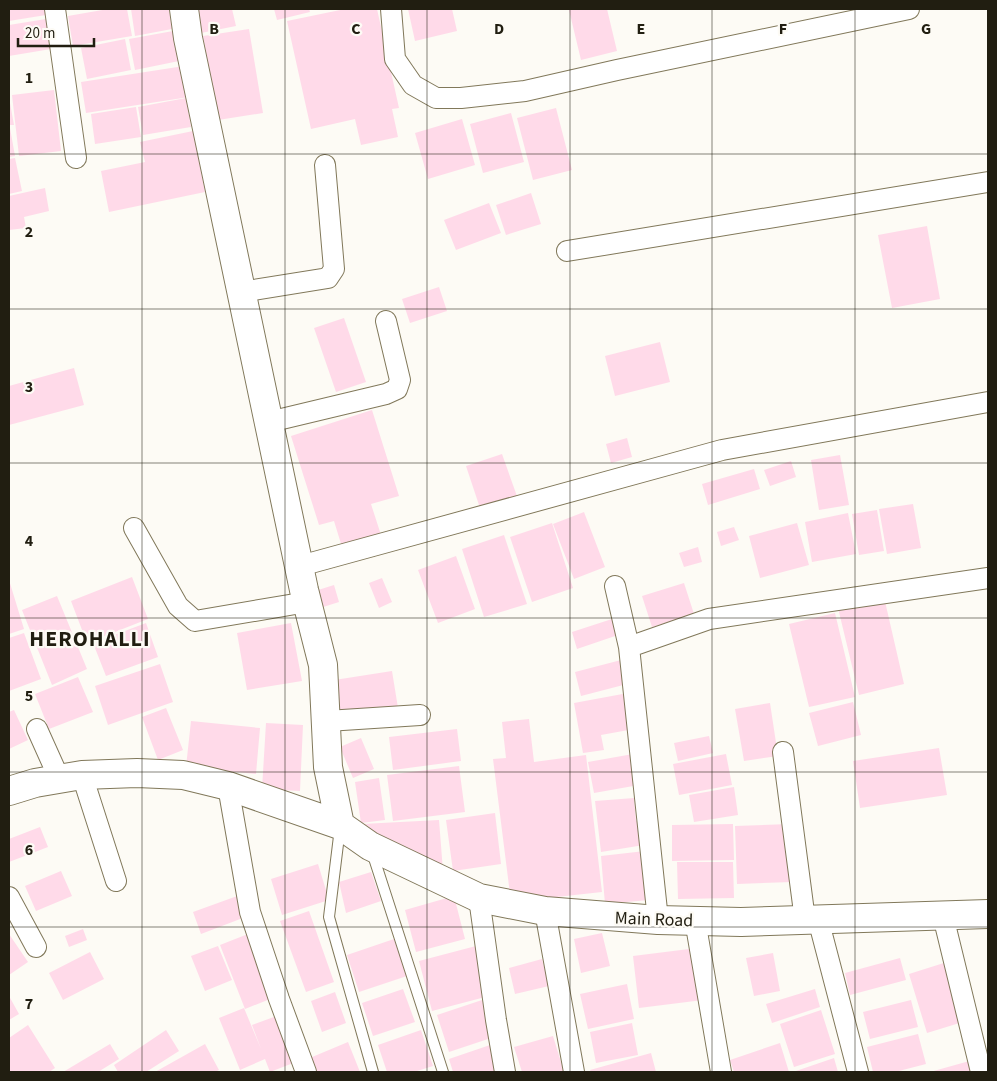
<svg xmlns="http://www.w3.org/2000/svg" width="997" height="1081" font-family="'Source Sans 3',sans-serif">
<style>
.building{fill:#ffdae9}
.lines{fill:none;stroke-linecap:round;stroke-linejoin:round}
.lane-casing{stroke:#81785a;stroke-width:12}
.street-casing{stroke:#81785a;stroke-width:22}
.secondary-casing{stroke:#81785a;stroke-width:30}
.lane{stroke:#fff;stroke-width:10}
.street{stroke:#fff;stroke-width:20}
.secondary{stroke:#fff;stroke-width:28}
.grid{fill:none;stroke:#211e11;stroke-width:1;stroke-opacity:0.55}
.labels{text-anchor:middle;stroke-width:4.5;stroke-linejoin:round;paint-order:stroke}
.street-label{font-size:18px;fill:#211e11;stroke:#fdfbf5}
.district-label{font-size:22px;font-weight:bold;letter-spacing:1px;fill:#211e11;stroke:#fdfbf5}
.grid-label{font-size:16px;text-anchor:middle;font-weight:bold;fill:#211e11;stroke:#fdfbf5;stroke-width:4.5;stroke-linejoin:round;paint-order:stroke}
</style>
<rect width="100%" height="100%" fill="#fdfbf5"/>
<path class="building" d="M9 9H45L46 15 9 21Z
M108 9H127L132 36 73 46 68 16Z
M131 9H169L172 29 135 36Z
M196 9H232L236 26 201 33Z
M274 9H309L310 12 277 20Z
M345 9H377L399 108 392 109 398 137 361 145 355 119 311 129 287 21Z
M408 9H452L457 31 415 41Z
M572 9H607L617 51 581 60 569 10Z
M46 19 51 49 9 56V25Z
M249 29 263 113 218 120 203 36Z
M173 31 179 61 135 70 129 39Z
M125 39 131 70 87 79 81 48Z
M184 66 189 97 86 113 81 82Z
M54 90 61 151 19 156 12 95Z
M186 98 191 127 143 135 138 107Z
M9 103H10L14 125H9Z
M136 107 141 137 95 144 91 114Z
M556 108 572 170 533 180 517 118Z
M511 113 524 162 483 173 470 124Z
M462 119 475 165 428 179 415 133Z
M9 128H10L15 156 9 157Z
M193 131 205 192 109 212 101 171 145 162 140 142Z
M15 158 22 191 9 194V159Z
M45 188 49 211 24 217 26 228 9 230V196Z
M531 193 541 224 506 235 496 205Z
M489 203 501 233 456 250 444 220Z
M927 226 940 299 892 308 878 235Z
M439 287 447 311 410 323 402 299Z
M344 318 366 382 336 392 314 328Z
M660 342 670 382 615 396 605 356Z
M74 368 84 405 9 425V386Z
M372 410 399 496 371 504 381 535 342 547 334 521 319 525 291 436Z
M627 438 632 457 611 463 606 444Z
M502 454 518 499 481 511 466 466Z
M840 455 849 505 819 510 811 460Z
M791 461 796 477 770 486 764 470Z
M754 469 760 489 708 505 702 484Z
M913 504 921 548 887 554 879 509Z
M877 510 884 551 859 555 852 514Z
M584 512 605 567 574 579 553 524Z
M848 513 856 554 812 562 805 522Z
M552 523 573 588 532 602 510 537Z
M797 523 809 565 760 578 749 536Z
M734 527 739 540 721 546 717 532Z
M504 535 527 604 484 617 462 549Z
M698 547 702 562 684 567 679 553Z
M456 556 475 609 438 623 418 570Z
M132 577 148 619 87 643 71 601Z
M382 578 392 602 379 608 369 583Z
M9 580 24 629 9 634Z
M684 583 694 614 652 627 642 596Z
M334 585 339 602 320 608 315 591Z
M57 596 87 669 52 685 22 610Z
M884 597 904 684 859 695 838 608Z
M835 613 855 697 809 707 789 624Z
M615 618 621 634 577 649 572 632Z
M146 623 158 657 106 676 93 643Z
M291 623 302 681 247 690 237 633Z
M24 633 41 679 9 691V638Z
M625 659 631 683 581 696 575 672Z
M160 664 173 702 108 725 95 686Z
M392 671 398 708 334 718 328 681Z
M78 677 93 712 49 729 35 694Z
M628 693 634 729 601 735 604 750 583 753 574 703Z
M853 702 861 735 818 746 809 713Z
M770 703 778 756 744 761 735 709Z
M166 708 183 750 158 760 142 717Z
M14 710 28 740 9 749V712Z
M529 719 534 762 586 755 602 892 511 902 493 759 506 758 502 722Z
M191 721 260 728 256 774 186 767Z
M266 723 303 725 300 791 262 789Z
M457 729 461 761 393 770 389 737Z
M709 736 713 753 678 761 674 743Z
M361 738 374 769 353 778 340 747Z
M939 748 947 795 860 808 853 761Z
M633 754 639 785 594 793 588 762Z
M726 754 732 785 679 795 673 764Z
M459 766 465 812 393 821 387 775Z
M379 778 385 820 361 823 355 782Z
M734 787 738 815 694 822 689 795Z
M634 798 636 821 642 820 644 845 601 852 595 801Z
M495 813 501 864 453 871 446 820Z
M439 820 443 871 371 840 362 824Z
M733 824 734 860 672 861V825Z
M790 824 792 882 737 884 735 826Z
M40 827 48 847 9 862V839Z
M645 851 649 900 605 904 601 856Z
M677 862H733L734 898 678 899Z
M318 864 329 900 282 915 271 879Z
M61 871 72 896 36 911 25 886Z
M371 872 381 901 346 913 339 882Z
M240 895 248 916 201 934 193 912Z
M454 896 465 939 416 952 405 910Z
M309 911 334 982 306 992 280 921Z
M83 929 87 940 69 947 65 936Z
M253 932 270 999 245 1009 220 945Z
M602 933 610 966 581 973 574 939Z
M9 934 28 962 9 975Z
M394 939 407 976 359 992 347 955Z
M218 946 232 980 205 991 191 956Z
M476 946 489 996 432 1011 419 961Z
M697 948 703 1000 639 1008 633 956Z
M90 952 104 979 63 1000 49 973Z
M773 953 780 991 754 996 746 958Z
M900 958 906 980 850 995 845 973Z
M542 959 549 986 515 994 509 968Z
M947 962 966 1021 927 1033 909 974Z
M627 984 634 1019 588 1029 580 994Z
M403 989 415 1022 373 1036 362 1003Z
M815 989 820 1007 772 1023 766 1004Z
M335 992 346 1023 322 1032 311 1001Z
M9 996 19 1014 9 1020Z
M482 1000 494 1037 449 1052 437 1015Z
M911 1000 918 1027 870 1039 863 1012Z
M244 1008 261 1049 252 1025 282 1014 301 1060 270 1072 265 1059 240 1070 219 1018Z
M821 1010 835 1054 794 1067 780 1024Z
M632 1023 638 1055 596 1063 590 1032Z
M28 1025 55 1068 49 1072H9V1038Z
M166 1030 179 1051 146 1072H118L114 1065Z
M421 1030 433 1066 414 1072H387L378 1045Z
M918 1034 926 1064 895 1072H873L867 1047Z
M553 1036 564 1072H522L514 1047Z
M348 1042 360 1072H310L305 1060Z
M780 1043 789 1072H734L730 1060Z
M110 1044 119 1059 98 1072H63Z
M205 1044 219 1070 215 1072H155Z
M490 1045 499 1072H453L449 1059Z
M651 1053 656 1072H591L590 1070Z
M834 1058 838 1072H793Z
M973 1060 976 1072H930Z"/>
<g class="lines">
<g class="lane-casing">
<path id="lane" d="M340 828 329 917 373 1072
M372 852 443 1072"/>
</g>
<g class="street-casing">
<path id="street" d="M55 9 76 158
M391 9 395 59 413 85 436 98H461L525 91 617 70 909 9
M567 251 988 182
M241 292 328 278 334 269 325 165
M269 422 386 394 397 389 400 380 386 321
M134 528 178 606 195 621 307 602
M300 566 722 450 988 402
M615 586 629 647 658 920
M629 647 709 619 988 578
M327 721 420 715
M37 729 59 778
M783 752 805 920
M82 775 116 881
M228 786 250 912 279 999 306 1072
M9 897 36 947
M479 898 496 1020 505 1072
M545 911 574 1072
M943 916 981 1072
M818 919 858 1072
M695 920 721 1072"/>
</g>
<g class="secondary-casing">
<path id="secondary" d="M184 9 188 38 304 590 323 665 328 767 340 825
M9 791 35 783 82 775 137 773 183 775 228 786 340 825 370 846 479 898 545 911 658 920 741 922 988 914"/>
</g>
<use href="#lane" class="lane"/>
<use href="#street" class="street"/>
<use href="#secondary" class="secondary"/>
</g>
<path class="grid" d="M142 9V1072M285 9V1072M427 9V1072M570 9V1072M712 9V1072M855 9V1072M9 154H988M9 309H988M9 463H988M9 618H988M9 772H988M9 927H988"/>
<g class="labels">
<g class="street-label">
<text transform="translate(654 919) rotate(2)" y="6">Main Road</text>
</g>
<g class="district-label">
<text x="90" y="646">HEROHALLI</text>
</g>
</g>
<g class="grid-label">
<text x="214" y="34">B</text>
<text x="356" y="34">C</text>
<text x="499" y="34">D</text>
<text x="641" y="34">E</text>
<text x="783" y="34">F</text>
<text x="926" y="34">G</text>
<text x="29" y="83">1</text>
<text x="29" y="237">2</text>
<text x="29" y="392">3</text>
<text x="29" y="546">4</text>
<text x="29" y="701">5</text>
<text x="29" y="855">6</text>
<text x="29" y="1009">7</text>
</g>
<rect width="997" height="1081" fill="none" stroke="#211e11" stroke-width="20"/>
<path d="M18 38v8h76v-8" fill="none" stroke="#211e11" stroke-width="2.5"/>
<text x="25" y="38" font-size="15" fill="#211e11" stroke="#fdfbf5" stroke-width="4" paint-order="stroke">20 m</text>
</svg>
